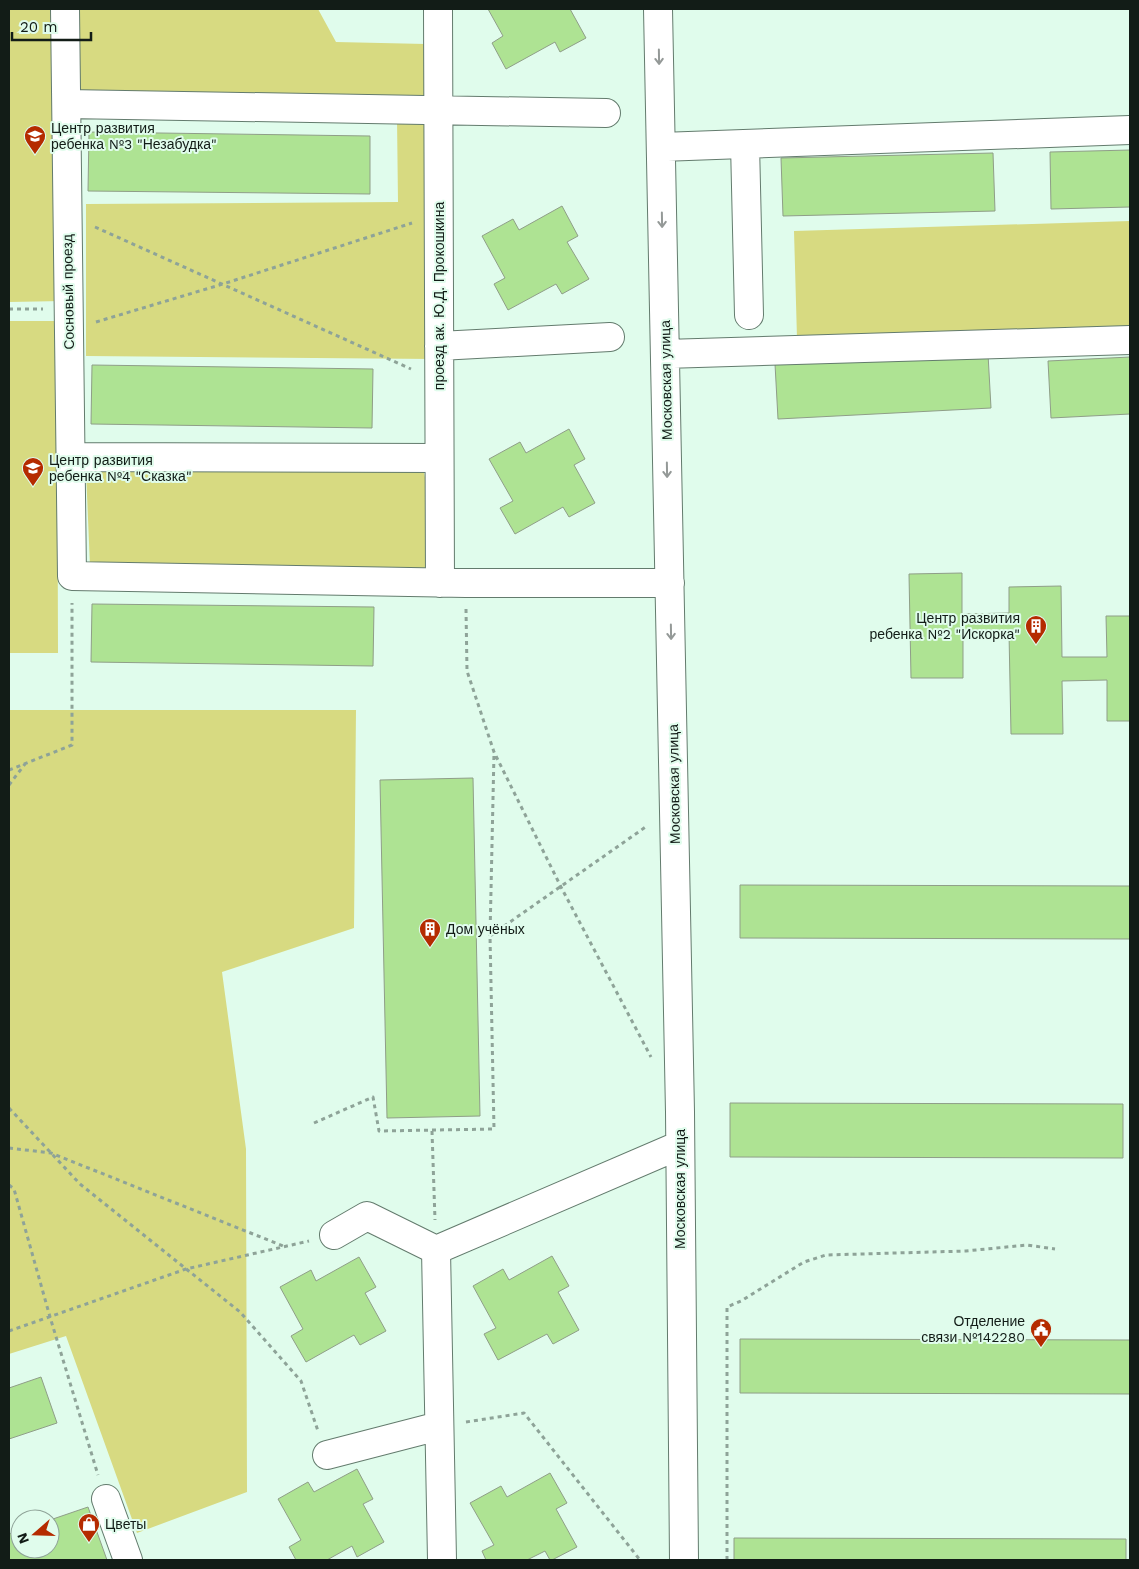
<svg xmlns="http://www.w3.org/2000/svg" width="1139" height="1569" font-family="'Work Sans',sans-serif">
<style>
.green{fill:#d7da81}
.building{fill:#aee393;stroke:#8f9e88}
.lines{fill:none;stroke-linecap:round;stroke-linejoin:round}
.minor-casing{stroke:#637b6d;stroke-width:30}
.path{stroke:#8ea398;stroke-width:3;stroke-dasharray:4 4;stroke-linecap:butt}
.minor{stroke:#fff;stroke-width:28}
.oneway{stroke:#949997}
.labels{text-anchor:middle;stroke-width:4;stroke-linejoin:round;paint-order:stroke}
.poi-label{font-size:14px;fill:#121c17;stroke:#e0fcec;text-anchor:start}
.street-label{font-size:14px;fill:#121c17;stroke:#e0fcec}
</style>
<rect width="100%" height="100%" fill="#e0fcec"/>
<path class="green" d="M9 9H58L63 301 9 302Z
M75 9H318L336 42 426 44 425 100 78 95Z
M434 118 435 359 86 356V204L398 202 397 119Z
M1130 221V327L797 338 794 231Z
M9 321H57L58 653H9Z
M423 468 432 510 431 572 90 566 86 471Z
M9 710H356L354 928 222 972 246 1149 247 1492 137 1533 66 1336 9 1354Z"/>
<path class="building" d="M488 9H570L586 38 560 52 555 42 506 69 492 43 503 36Z
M89 132 370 136V194L88 191Z
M1130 150V207L1051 209 1050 152Z
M993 153 995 211 783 216 781 158Z
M562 206 578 236 567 242 589 279 562 294 556 284 508 310 494 284 505 278 482 236 513 219 519 230Z
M988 354 991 408 778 419 775 364Z
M1130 357V414L1051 418 1048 361Z
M92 365 373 369 372 428 91 424Z
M569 429 585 459 574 465 595 503 569 517 563 507 515 534 500 508 513 501 489 459 520 442 526 453Z
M962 573V614L1009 613V587L1061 586 1062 657H1107L1106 616H1130V721H1107V680L1062 681 1063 734H1011L1009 633 963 634V678H911L909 574Z
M92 604 374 607 373 666 91 662Z
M473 778 480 1116 387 1118 380 780Z
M740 885 1130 886V939L740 938Z
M730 1103 1123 1104V1158L730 1157Z
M552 1256 569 1286 558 1292 579 1330 553 1344 547 1334 498 1360 484 1334 496 1328 473 1286 503 1269 509 1280Z
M359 1257 376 1287 365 1293 386 1331 360 1345 354 1335 306 1362 291 1336 303 1329 280 1287 311 1270 316 1281Z
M740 1339 1130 1340V1394L740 1393Z
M41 1377 57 1423 9 1439V1388Z
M357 1469 373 1499 363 1504 384 1542 357 1557 352 1546 327 1560H296L289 1547 301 1540 278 1499 308 1482 314 1492Z
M550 1473 567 1503 556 1509 577 1547 552 1560H550L545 1551 527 1560H486L482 1551 494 1545 470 1503 501 1486 507 1497Z
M88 1507 107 1560H9V1534L20 1530V1549H50V1520Z
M734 1538 1126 1539V1560H734Z"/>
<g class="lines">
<g class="minor-casing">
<path id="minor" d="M65 9 72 576 466 583H670
M438 9 440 583
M658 9 680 1112 684 1560
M67 104 606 113
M745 144 749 315
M661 147 1130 130
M439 346 610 337
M665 354 1130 340
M70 457 439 458
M334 1235 367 1216 436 1250
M327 1455 439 1426
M106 1499 128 1560
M442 1560 436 1250 680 1145"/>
</g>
<path class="path" d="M95 227 411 369
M9 309H43
M96 322 223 284 412 223
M466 609 467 671 494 752 561 887 651 1057
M9 770 72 745V603
M9 785 25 764
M490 936 494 753
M9 1108 80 1184 240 1312 301 1381 318 1431
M314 1123 373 1097 379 1131 494 1129 490 936 647 826
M432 1131 435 1220
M9 1148 51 1153 283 1246
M9 1185 14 1189 50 1317 98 1475
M9 1331 186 1269 309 1241
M466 1422 524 1413 640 1560
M727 1560V1307L741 1301 804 1262 826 1255 966 1251 1027 1245 1055 1249"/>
<use href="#minor" class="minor"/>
</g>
<defs><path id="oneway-shaft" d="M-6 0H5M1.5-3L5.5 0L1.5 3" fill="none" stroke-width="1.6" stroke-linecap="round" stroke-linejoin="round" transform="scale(1.25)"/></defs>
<g class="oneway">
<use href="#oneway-shaft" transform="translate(659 57) rotate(89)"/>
<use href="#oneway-shaft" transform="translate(662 220) rotate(89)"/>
<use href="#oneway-shaft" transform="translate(667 470) rotate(89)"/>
<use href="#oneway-shaft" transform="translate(671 632) rotate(89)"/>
</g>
<defs>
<g id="school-pin" transform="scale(1.125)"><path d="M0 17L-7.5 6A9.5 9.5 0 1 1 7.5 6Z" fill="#b52b00" stroke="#e0fcec"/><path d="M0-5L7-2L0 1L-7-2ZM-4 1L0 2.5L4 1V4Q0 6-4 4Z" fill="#fff"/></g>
<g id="building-pin" transform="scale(1.125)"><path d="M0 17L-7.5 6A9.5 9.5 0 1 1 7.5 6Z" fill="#b52b00" stroke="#e0fcec"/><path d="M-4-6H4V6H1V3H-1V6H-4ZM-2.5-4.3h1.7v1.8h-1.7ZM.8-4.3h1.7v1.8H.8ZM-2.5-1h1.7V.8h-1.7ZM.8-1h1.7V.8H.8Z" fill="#fff"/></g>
<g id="civic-pin" transform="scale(1.125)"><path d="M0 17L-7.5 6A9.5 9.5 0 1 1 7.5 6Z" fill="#b52b00" stroke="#e0fcec"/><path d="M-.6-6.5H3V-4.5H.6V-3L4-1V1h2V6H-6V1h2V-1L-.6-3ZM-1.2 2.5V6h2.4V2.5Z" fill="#fff"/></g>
<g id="shop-pin" transform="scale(1.125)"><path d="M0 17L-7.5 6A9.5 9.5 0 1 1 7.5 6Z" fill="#b52b00" stroke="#e0fcec"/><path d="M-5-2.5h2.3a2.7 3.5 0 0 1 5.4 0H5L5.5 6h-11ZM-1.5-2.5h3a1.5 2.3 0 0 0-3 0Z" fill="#fff"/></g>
</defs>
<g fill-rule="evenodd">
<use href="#school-pin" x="35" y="136"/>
<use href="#school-pin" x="33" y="468"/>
<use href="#building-pin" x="1036" y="626"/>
<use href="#building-pin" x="430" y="929"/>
<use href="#civic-pin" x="1041" y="1329"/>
<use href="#shop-pin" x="89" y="1524"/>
</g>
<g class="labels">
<g class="poi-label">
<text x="51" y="133">Центр развития<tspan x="51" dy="16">ребенка №3 "Незабудка"</tspan></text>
<text x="49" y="465">Центр развития<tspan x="49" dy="16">ребенка №4 "Сказка"</tspan></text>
<text x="1020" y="623" text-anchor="end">Центр развития<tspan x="1020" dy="16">ребенка №2 "Искорка"</tspan></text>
<text x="446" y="934">Дом учёных</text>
<text x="1025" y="1326" text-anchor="end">Отделение<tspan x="1025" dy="16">связи №142280</tspan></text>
<text x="105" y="1529">Цветы</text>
</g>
<g class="street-label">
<text transform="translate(68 292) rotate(-91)" y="5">Сосновый проезд</text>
<text transform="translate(439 296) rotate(-90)" y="5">проезд ак. Ю.Д. Прокошкина</text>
<text transform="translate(666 380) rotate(-91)" y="5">Московская улица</text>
<text transform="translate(674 784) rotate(-91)" y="5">Московская улица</text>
<text transform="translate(680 1189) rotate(-90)" y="5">Московская улица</text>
</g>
</g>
<rect width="1139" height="1569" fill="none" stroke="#121c17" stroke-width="20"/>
<g transform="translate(35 1534) rotate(250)"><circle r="24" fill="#e0fcec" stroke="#8ea297"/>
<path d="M0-4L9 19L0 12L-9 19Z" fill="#b52b00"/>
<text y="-8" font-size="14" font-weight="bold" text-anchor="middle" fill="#121c17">N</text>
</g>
<path d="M12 32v8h79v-8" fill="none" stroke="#121c17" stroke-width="2.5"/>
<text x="20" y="32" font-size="15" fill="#121c17" stroke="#e0fcec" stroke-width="4" paint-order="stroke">20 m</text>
</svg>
